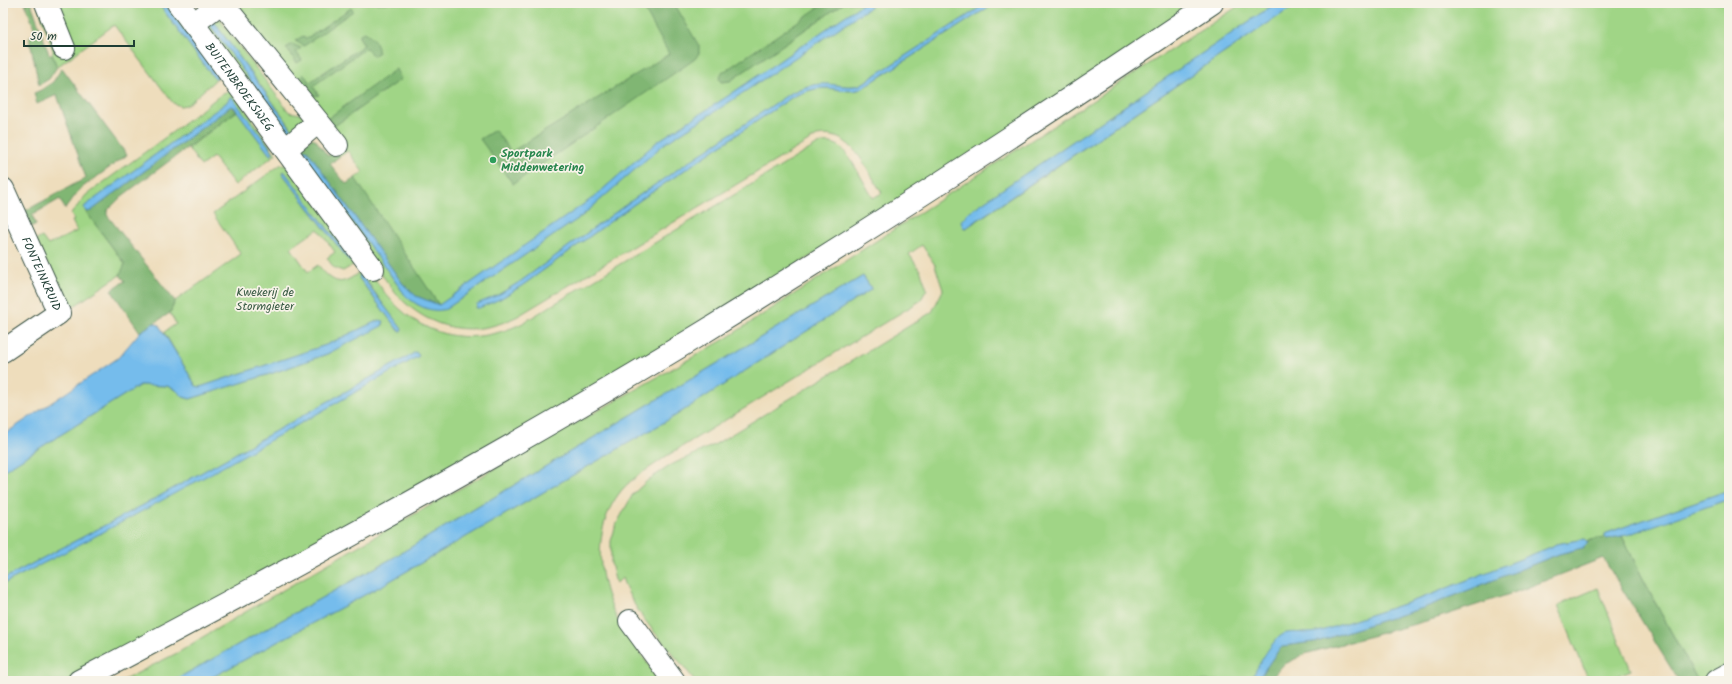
<svg xmlns="http://www.w3.org/2000/svg" width="1732" height="684" font-family="Kalam,sans-serif">
<style>
.green{fill:#a0d586;stroke:#60895d;fill-rule:evenodd}
.forest{fill:#80b673;stroke:#507a54}
.water{fill:#75bcec;stroke:#4a7c90}
.lines{fill:none;stroke-linecap:round;stroke-linejoin:round}
.minor-casing{stroke:#3e5548;stroke-width:24}
.highway-casing{stroke:#3e5548;stroke-width:24}
.minor{stroke:#fff;stroke-width:22}
.highway{stroke:#fff;stroke-width:22}
.leisure-dot{fill:#2e9e5b;stroke:#f7f3e8;stroke-width:1.5}
.labels{text-anchor:middle;stroke-width:3.5;stroke-linejoin:round;paint-order:stroke}
.street-label{font-size:12px;fill:#1f3d34;stroke:#f7f3e8}
.leisure-label{font-size:12px;font-weight:bold;fill:#27864d;stroke:#f7f3e8;text-anchor:start}
.park-label{font-size:12px;fill:#395b44;stroke:#f7f3e8}
</style>
<rect width="100%" height="100%" fill="#f7f3e8"/>
<filter id="ink" filterUnits="userSpaceOnUse"><feTurbulence type="fractalNoise" baseFrequency=".025" numOctaves="2"/><feDisplacementMap in="SourceGraphic" scale="8" xChannelSelector="R" yChannelSelector="G"/><feConvolveMatrix kernelMatrix="1 2 1 2 8 2 1 2 1" color-interpolation-filters="sRGB"/></filter>
<filter id="wash" filterUnits="userSpaceOnUse"><feTurbulence type="fractalNoise" baseFrequency=".012" numOctaves="4" result="noise"/><feDisplacementMap in="SourceGraphic" scale="16" xChannelSelector="R" yChannelSelector="G"/><feGaussianBlur stdDeviation="0.9" result="paint"/><feColorMatrix in="noise" values="0 0 0 0 0 0 0 0 0 0 0 0 0 0 0 0 0 1.4 0 .05"/><feComposite in="paint" operator="in"/></filter>
<g filter="url(#wash)">
<rect width="100%" height="100%" fill="#eeddbc"/>
<path class="green" d="M37 3H158L214 78 217 75 164 3H174L222 74 187 105 180 106 173 103 114 25 57 67 52 54 53 51Z
M231 3H841L729 81 844 3H864L728 96 658 141 594 197 439 305 351 185 356 180 355 178 363 172 348 151 340 156Z
M876 3H987L860 85C845 89 830 83 815 85 806 85 797 90 789 94L631 201 521 281 498 295 478 304 500 299 523 285 633 205 791 98C802 92 814 88 827 88 838 89 850 93 861 89L995 3H1206L713 319 344 531 70 681H3V584L151 505 419 356 416 352 149 502 3 579V471L140 385 167 386 176 390 183 397 190 399 273 373 327 354 384 324 379 320 326 345 200 387 196 386 164 332 176 324 170 313 175 301 241 254 213 214 280 165 285 164 359 257 355 264 343 271 334 268 327 258 335 252 318 229 291 248 308 272 318 265C337 288 343 285 365 268L368 269C376 280 383 292 392 301 428 340 474 346 521 324L818 144C825 142 832 142 839 146 850 154 865 185 873 198L882 193C866 169 852 129 817 136L518 316C473 339 431 331 396 294L295 156 301 146 304 150 303 153 405 295 418 305 446 309 582 216 664 144 725 105ZM284 171 351 260 320 223 283 174ZM363 276 401 329V331L397 329 359 278Z
M1243 3H1276L969 212 965 229 1298 3H1729V490L1604 534V537L1588 541 1585 539 1556 544 1551 547 1422 598 1313 634 1276 639 1250 681H695C670 647 636 619 622 578L616 584 611 563V541L616 525 633 494 648 480 673 464 714 445 932 312 943 290 935 265 922 245 909 254 921 272 927 289 920 301 665 457C651 468 632 477 621 491 589 531 598 586 622 628 633 646 650 662 657 681H205L383 585 675 416 872 289 863 276 391 559 173 681H122L181 651 201 638 360 545 725 339Z
M214 12 289 112 301 114 305 119 288 139 198 24ZM208 22H214L293 130 289 134Z
M229 91H233L276 154 235 185 213 157 201 166 188 148 237 111 270 155 273 154 231 96 226 103 85 206 84 208 86 212 125 264 120 275 74 306 65 302 36 240 42 237 48 245 77 231 72 221 74 220 71 214 86 195 174 131 223 93Z
M1729 499V664L1698 681 1650 593 1622 536Z
M1598 588 1631 670 1604 681H1589L1558 605Z"/>
<path class="forest" d="M25 3H31L49 54H52L57 67 49 79 39 85 29 37 36 33Z
M641 3H674L699 46V53L695 59 513 184 480 139 495 130 511 152 669 54Z
M825 3H844L730 81 721 82 719 79 722 73Z
M351 8 353 11 304 46 295 41 303 36 306 39Z
M364 32C371 34 380 46 378 53L373 56 366 48 313 86 319 95 310 97 299 83 300 77 303 74 310 82 364 45 359 37 360 34Z
M292 44 301 48 296 52 302 60 297 63 286 48Z
M62 68 127 155 80 189 65 209 60 199 32 215 36 224 31 227 23 212 86 178 57 95 37 104 34 93 41 90 53 82Z
M396 69 401 79 333 127 327 119Z
M231 106 237 111 122 196 107 211V215L175 301 170 313 140 332 111 290 125 281 120 275 125 264 86 212 91 211Z
M312 138 315 139 328 156 336 150 340 156 330 164 346 184 355 178 439 305 416 296 403 284 307 150H304L301 146Z
M1622 536 1650 593 1698 681H1679L1603 558 1516 592 1437 618 1305 654 1283 665 1269 681H1257L1277 652 1283 646 1320 641 1348 631 1426 607 1559 554 1582 548 1588 543V541L1604 537 1606 539Z"/>
<path class="water" d="M158 3H164L217 75V78H214Z
M864 3H876L725 105 664 144 582 216 446 309C432 314 415 305 405 295L303 153 304 150H307L403 284 416 296 439 305 594 197 658 141 728 96Z
M987 3H995L861 89C850 93 838 89 827 88 814 88 802 92 791 98L633 205 523 285 500 299 479 308H476L477 304 498 295 521 281 631 201 789 94C801 88 814 83 828 84 838 85 850 88 860 85Z
M1276 3H1298L964 229 961 222 969 212Z
M208 22H214L293 131 289 134Z
M231 96 273 152 272 155H270L234 107 231 106 91 211 86 212 84 208 85 206 226 103Z
M284 171 351 260 350 262 283 174Z
M360 274 402 329 401 331 397 329 359 278Z
M863 276 872 289 675 416 383 585 205 681H173L391 559Z
M379 320 384 321 382 326 327 354 273 373 190 399 183 397 176 390 167 386 140 385 3 471V435L118 358 140 332 154 323 159 325 196 386 200 387 326 345Z
M416 352 419 356C282 434 144 513 3 584V579L149 502Z
M1729 490V499L1627 535 1606 539 1604 537V534Z
M1585 539 1588 543 1582 548 1559 554 1426 607 1348 631 1320 641 1283 646 1277 652 1257 681H1250C1257 669 1273 635 1287 633 1298 631 1309 635 1321 631L1422 598 1551 547 1556 544Z"/>
</g>
<g filter="url(#ink)">
<g class="lines">
<g class="minor-casing">
<g id="minor">
<path d="M46 3 64 48"/>
<path id="s1" d="M178 3 373 269"/>
<path d="M222 3 337 145"/>
<path d="M193 24 221 3"/>
<path d="M286 149 318 122"/>
<path id="s2" d="M3 189 59 313 3 351"/>
<path d="M630 621 674 681"/>
<path d="M1716 681 1729 674"/>
</g>
</g>
<g class="highway-casing">
<path id="highway" d="M79 681C289 571 497 458 699 335 873 228 1043 117 1212 3"/>
</g>
<use href="#minor" class="minor"/>
<use href="#highway" class="highway"/>
</g>
</g>
<circle class="leisure-dot" cx="493" cy="160" r="4"/>
<g class="labels">
<g class="street-label">
<text dy="4" stroke="none"><textPath href="#s1" startOffset="104">BUITENBROEKSWEG</textPath></text>
<text dy="4" stroke="none"><textPath href="#s2" startOffset="93">FONTEINKRUID</textPath></text>
</g>
<g class="leisure-label">
<text x="501" y="157">Sportpark<tspan x="501" dy="14">Middenwetering</tspan></text>
</g>
<g class="park-label">
<text x="265" y="296">Kwekerij de<tspan x="265" dy="14">Stormgieter</tspan></text>
</g>
</g>
<rect width="1732" height="684" fill="none" stroke="#f7f3e8" stroke-width="16"/>
<path d="M24 40v6h110v-6" fill="none" stroke="#1f3d34" stroke-width="2"/>
<text x="30" y="40" font-size="12" fill="#1f3d34" stroke="#f7f3e8" stroke-width="3" paint-order="stroke">50 m</text>
</svg>
